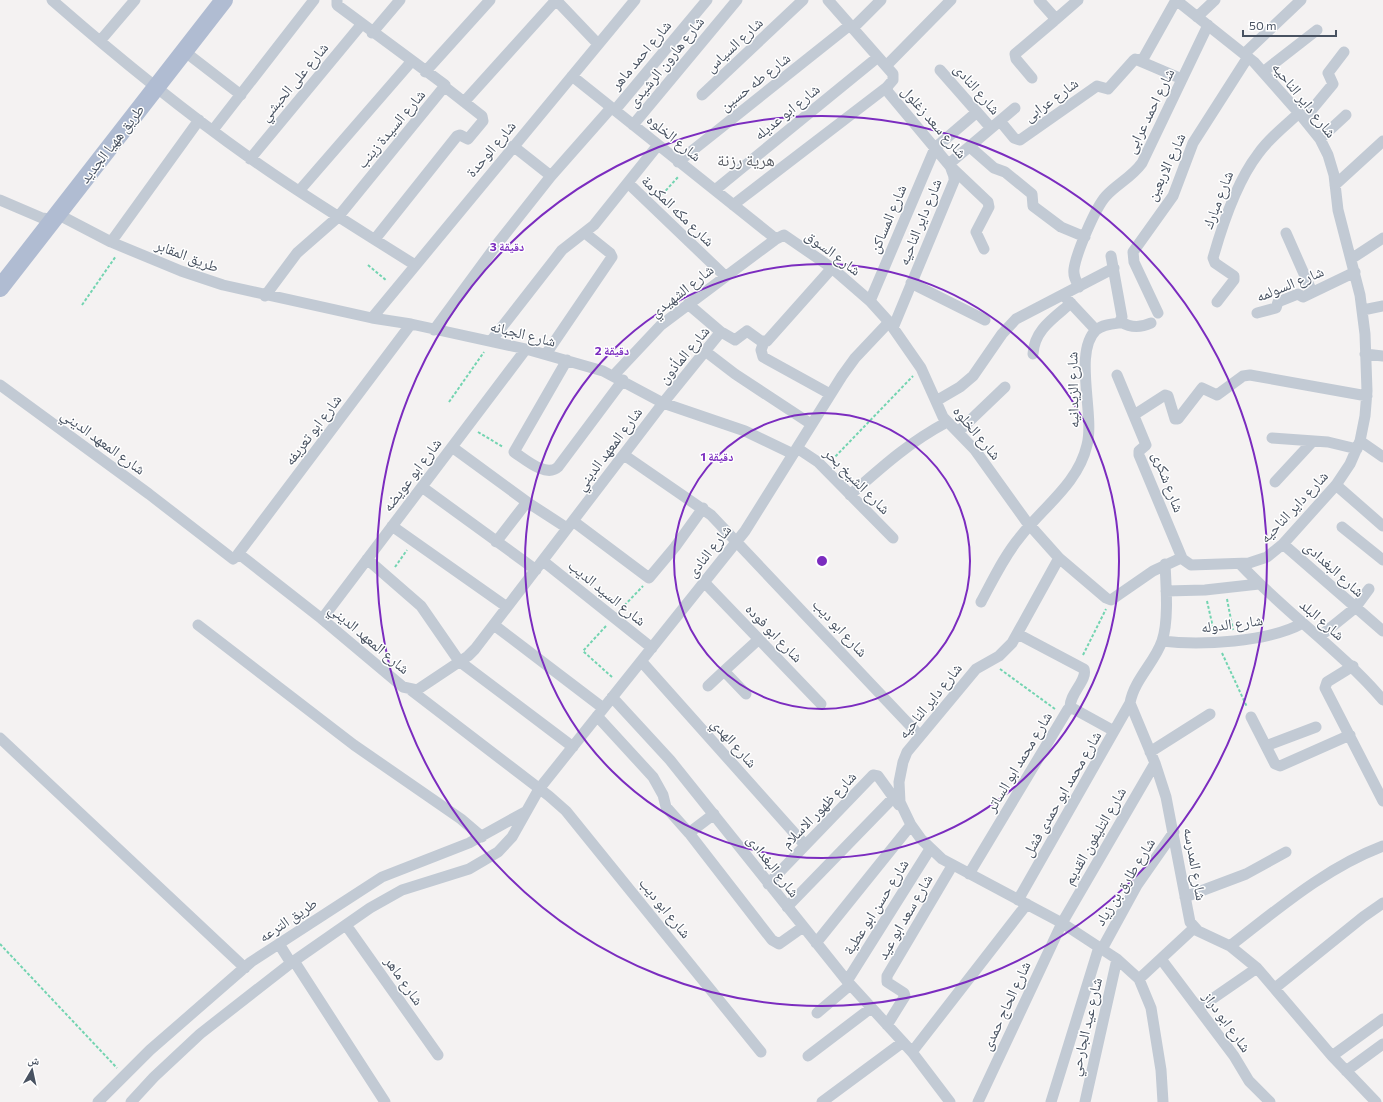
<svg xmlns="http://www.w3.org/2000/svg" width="1383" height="1102" font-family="Commissioner,'Noto Naskh Arabic',sans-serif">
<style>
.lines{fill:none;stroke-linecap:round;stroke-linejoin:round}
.path{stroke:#73d4b1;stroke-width:2;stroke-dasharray:3 2;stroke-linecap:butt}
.street{stroke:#c2cad4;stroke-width:11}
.primary{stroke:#b0bcd2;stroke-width:18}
.ring{fill:none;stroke:#7b2cbf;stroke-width:2}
.labels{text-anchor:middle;stroke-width:3;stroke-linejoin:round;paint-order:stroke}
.street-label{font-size:15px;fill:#485261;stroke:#fff}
.quarter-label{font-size:17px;fill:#5d6067;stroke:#fff}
.centre{fill:#7b2cbf;stroke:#fff;stroke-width:2}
.ring-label{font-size:12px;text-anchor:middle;font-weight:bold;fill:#7b2cbf;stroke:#fff;stroke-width:3;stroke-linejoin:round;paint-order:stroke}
</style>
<rect width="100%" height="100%" fill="#f4f2f2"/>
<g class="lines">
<path class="path" d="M659 198 679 176
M368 265 387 281
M82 305 116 256
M449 402 484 352
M478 432 503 447
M832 460 913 376
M395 567 407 550
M1227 599 1233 630
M1207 601 1214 632
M621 609 643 586
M606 626 583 651 613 678
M1222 653 1247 707
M1083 655 1106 609
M1000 669 1055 709
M0 944 117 1068"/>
<path class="street" d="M52 0C116 56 181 109 250 158 303 196 360 230 415 265
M556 0 598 44
M828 0 893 74V80L887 87 888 92 949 165 988 202 989 207 976 232 984 249
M1197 17 1215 0
M1055 20 1078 0
M853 28 881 0
M372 33 400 0
M100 41 135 0
M184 51 241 95
M1244 54 1301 0
M1135 59 1182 79
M886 66 951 0
M940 70 991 128
M425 72 490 0
M1263 72 1317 30
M572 76 776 239
M1032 78 1016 59 1015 54 1054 21 1055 18 1039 0
M702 95 803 0
M464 102 556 0
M615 110 707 0
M1304 119 1333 84 1328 73 1344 52
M1000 121 1014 138 1020 140 1097 86 1108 89 1134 60 1143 59 1176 0
M633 125 737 0
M213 130 314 0
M1320 139 1346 115
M513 146 551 176
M970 147 994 168 1005 172 1032 194 1033 206 1061 227 1085 237
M250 159 361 25
M678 162 850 25
M628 183 725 276
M1335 185 1383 141
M715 190 878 57
M299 191 411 62
M0 200 42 218 50 219 63 217 111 242 181 271 223 285 372 318 411 324 526 349 603 371 663 403 745 431 793 454
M733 205 887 87
M1286 233 1312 292
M375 239 457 136 460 135 468 139 483 121 482 116 445 87
M111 242 199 120
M1351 259 1383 238
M911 283 985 320
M1079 287C1076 281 1073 276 1074 269 1076 254 1095 208 1106 196 1117 184 1132 177 1142 163L1208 25
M265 296 297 253 338 217 444 87 445 85 337 5V0
M1066 298 1096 330
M870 301 935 148 977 112
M1217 302 1234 280V276L1215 263 1213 258C1222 226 1238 180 1258 154 1269 138 1285 126 1299 113
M688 304 722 333
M1363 310 1383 306
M1158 313 1134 262 1133 252 1173 196 1193 143 1248 57
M1257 313 1276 308 1278 302 1298 294 1303 297 1355 272
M372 318 635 0
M1121 322C1131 328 1140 328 1151 323
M893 328 954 181C955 173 949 169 950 163L1015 108
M434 330 498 243 551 176 611 108
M491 341 562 250 594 225 658 145
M764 342 761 350 763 357 830 394
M705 351 735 374 811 424
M546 354 612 257 610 253 585 233
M1033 354C1034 330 1054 318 1071 303
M1365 354 1383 356
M567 360 514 452C525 459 546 478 558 467L623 380
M614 375 661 325 776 239 784 235 832 268 870 301 889 322 921 368 943 417 975 450 1026 521 1059 558
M1117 375 1146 445 1139 451V455L1182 558
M0 385 149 494 233 559 239 554 322 619 403 687 417 690 468 656 475 649 663 403 719 334 723 333 735 340 747 331 761 341H767L832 268
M936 401 960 387 973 376 1002 334 1016 319 1114 268
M1134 415 1165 395 1168 396 1175 419H1178L1202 388 1217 395 1243 376 1250 375 1367 396
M958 432 1005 387
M1272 438 1328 442 1357 449
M1360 441 1383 457
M452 447 527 502
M797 448 818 462 893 538
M624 455 711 515 920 736
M1275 482 1313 441
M1336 485 1383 526
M422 487 536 570
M850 495C883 466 908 443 947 422
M573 521 649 578 675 547 703 508
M392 526 507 607
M1342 527 1383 560
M496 542 527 502 567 528
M1283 544 1383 631
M238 554 411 324
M367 559 421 606 459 661 573 747
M543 561 652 648
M1165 564C1166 585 1169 621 1162 641 1155 662 1134 680 1130 703L1155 763 1166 797 1190 922 1198 931 1230 946 1257 968 1332 1056 1376 1102
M1240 564C1285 612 1340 650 1383 700
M704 582 821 704
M1166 591 1205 590 1259 584
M981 602C993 580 1004 556 1020 537 1043 507 1078 484 1087 445 1095 415 1073 352 1096 330 1102 325 1111 324 1119 323L1122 317 1111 256
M322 619 526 349
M198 625 354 745 461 819 482 837
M494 625 603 708
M1018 634 1084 669C1088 680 1069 694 1070 708
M1319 637 1355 608 1369 589
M1162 641C1200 646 1269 642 1303 623
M641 661 805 845
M1353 666 1327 682 1325 688 1383 801
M708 686 724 671
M412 691 549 796 566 811 761 1052
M746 694 724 671 759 639
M612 697 670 760 847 981 912 1052 950 1102
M597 716 653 777 663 795 666 807 689 833 714 814
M1251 717 1275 764 1280 766 1350 735
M0 738 245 968
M1266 746 1316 727
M1150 752 1210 714
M689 833 772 940 779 944 803 927
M969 874 1068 709H1074L1114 731
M768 884 873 775 878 776 899 805
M1185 897 1246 874 1286 852
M1018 900 1130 703
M787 907 894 797
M346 925 438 1055
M816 943 911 825
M279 944 291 963
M1230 946C1278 909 1325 868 1383 846
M1102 949 1137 885 1174 832
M1161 959 1234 1056 1249 1081 1270 1102
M294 961 385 1102
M1139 979 1194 928
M847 981 930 849
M1275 988 1363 917 1383 903
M1199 1008 1257 968
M817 1013 850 985
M887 1025 905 996 904 993 887 982V976L952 866
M912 1052 1027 904
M808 1056 871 1008
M1332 1056 1383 1019
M1346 1071 1383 1044
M98 1102 150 1050 251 962 382 877 469 843 525 812
M131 1102 154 1077 200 1034 291 963 370 908 402 890 469 869 498 852 512 837 539 789 745 531 842 376 855 358 889 322
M822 1102 903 1042
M978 1102 1062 923 1155 763
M1051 1102 1099 947
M1085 1102 1117 959
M1163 1102 1161 1070 1151 1008 1139 979 1117 959 1062 923 942 859 921 839 911 825 900 802 899 782 903 762 907 752 976 669 999 656 1012 643 1059 558 1106 598 1111 600 1153 571 1181 558 1191 565 1249 563 1267 557 1283 544 1336 485 1350 464 1360 441 1365 416 1367 391 1365 334 1360 295 1338 210 1334 175 1328 155 1320 139 1299 113 1254 62 1176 0"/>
<path class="primary" d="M0 288 224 0"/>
</g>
<g class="ring">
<circle cx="822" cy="561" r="148"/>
<circle cx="822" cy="561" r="297"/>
<circle cx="822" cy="561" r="445"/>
</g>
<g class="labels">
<g class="street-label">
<text transform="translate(734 45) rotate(-43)" y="5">شارع السياس</text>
<text transform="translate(641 55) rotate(-50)" y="5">شارع احمد ماهر</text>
<text transform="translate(666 62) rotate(-51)" y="5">شارع هارون الرشيدى</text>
<text transform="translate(294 82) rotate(-50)" y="5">شارع على الحبشي</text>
<text transform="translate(755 82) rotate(-38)" y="5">شارع طه حسين</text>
<text transform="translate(977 89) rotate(49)" y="5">شارع النادى</text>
<text transform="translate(1051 100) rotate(-36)" y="5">شارع عرابى</text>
<text transform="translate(1304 100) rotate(51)" y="5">شارع داير الناحيه</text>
<text transform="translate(1150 111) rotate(-64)" y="5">شارع احمد عرابى</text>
<text transform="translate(787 112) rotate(-39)" y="5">شارع ابو عديله</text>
<text transform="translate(934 122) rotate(49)" y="5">شارع سعد زغلول</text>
<text transform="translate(391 129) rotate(-50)" y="5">شارع السيدة زينب</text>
<text transform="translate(674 138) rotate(39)" y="5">شارع الخلوه</text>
<text transform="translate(112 144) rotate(-52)" y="5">طريق ههيا الجديد</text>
<text transform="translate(491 149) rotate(-50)" y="5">شارع الوحدة</text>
<text transform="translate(1166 167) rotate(-65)" y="5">شارع الاربعين</text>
<text transform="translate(1218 200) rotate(-69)" y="5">شارع مبارك</text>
<text transform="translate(678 211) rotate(44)" y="5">شارع مكه المكرمة</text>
<text transform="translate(888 219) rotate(-67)" y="5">شارع المساكن</text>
<text transform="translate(920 222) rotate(-68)" y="5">شارع داير الناحيه</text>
<text transform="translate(833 253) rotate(37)" y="5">شارع السوق</text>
<text transform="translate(187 256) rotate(21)" y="5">طريق المقابر</text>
<text transform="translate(1290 284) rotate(-22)" y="5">شارع السولمه</text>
<text transform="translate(682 291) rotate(-38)" y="5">شارع الشهيدي</text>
<text transform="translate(523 334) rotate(14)" y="5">شارع الجبانه</text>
<text transform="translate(684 355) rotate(-50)" y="5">شارع المأذون</text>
<text transform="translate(1073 390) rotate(-91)" y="5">شارع الزيدانيه</text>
<text transform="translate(313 430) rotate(-53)" y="5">شارع ابو تعريفه</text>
<text transform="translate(977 433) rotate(50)" y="5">شارع الخلوه</text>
<text transform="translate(103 442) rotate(36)" y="5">شارع المعهد الديني</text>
<text transform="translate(609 449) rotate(-53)" y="5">شارع المعهد الديني</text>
<text transform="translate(412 475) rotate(-53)" y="5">شارع ابو عويضه</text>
<text transform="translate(857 481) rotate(45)" y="5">شارع الشيخ بحر</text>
<text transform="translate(1168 482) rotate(69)" y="5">شارع شكرى</text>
<text transform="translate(1294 507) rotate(-47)" y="5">شارع داير الناحيه</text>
<text transform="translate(709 551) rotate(-52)" y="5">شارع النادى</text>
<text transform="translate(1334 569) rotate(42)" y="5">شارع البغدادى</text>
<text transform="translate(607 593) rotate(39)" y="5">شارع السيد الديب</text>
<text transform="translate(1322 620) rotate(41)" y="5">شارع البلد</text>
<text transform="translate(1232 624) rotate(-7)" y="5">شارع الدوله</text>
<text transform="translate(840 628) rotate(47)" y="5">شارع ابو ديب</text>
<text transform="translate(774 633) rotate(46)" y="5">شارع ابو فوده</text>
<text transform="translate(369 639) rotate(40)" y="5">شارع المعهد الديني</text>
<text transform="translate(930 701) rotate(-51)" y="5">شارع داير الناحيه</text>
<text transform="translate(734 743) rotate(48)" y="5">شارع الهدي</text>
<text transform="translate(1019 762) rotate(-59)" y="5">شارع محمد ابو الساتر</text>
<text transform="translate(1062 794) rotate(-60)" y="5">شارع محمد ابو حمدى فشل</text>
<text transform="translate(819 810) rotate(-46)" y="5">شارع ظهور الاسلام</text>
<text transform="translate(1095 836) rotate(-60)" y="5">شارع التليفون القديم</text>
<text transform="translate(1195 864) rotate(80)" y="5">شارع المدرسه</text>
<text transform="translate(773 866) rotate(52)" y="5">شارع البغدادى</text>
<text transform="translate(1125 882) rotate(-58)" y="5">شارع طارق بن زياد</text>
<text transform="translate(876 907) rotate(-58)" y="5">شارع حسن ابو عطية</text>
<text transform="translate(665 908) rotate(51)" y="5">شارع ابو ديب</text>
<text transform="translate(905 917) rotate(-60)" y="5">شارع سعد ابو عيد</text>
<text transform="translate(288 920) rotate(-34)" y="5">طريق الترعه</text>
<text transform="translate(404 981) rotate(55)" y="5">شارع ماهر</text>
<text transform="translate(1006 1006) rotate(-65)" y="5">شارع الحاج حمدى</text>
<text transform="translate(1227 1022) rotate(54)" y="5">شارع ابو دراز</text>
<text transform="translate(1086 1027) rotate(-77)" y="5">شارع عيد الجارحي</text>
</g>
<g class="quarter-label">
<text x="746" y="166">هرية رزنة</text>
</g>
</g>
<circle cx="822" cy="561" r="6" class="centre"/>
<g class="ring-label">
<text x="507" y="251">3 دقيقة</text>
<text x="612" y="355">2 دقيقة</text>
<text x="717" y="461">1 دقيقة</text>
</g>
<g transform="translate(32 1070) rotate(9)" stroke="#ffffff" stroke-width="3" paint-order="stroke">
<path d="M0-3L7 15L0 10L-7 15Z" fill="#485261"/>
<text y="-6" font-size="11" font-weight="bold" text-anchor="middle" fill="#485261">ش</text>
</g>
<path d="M1243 30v6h93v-6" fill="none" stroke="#485261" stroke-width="2"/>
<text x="1249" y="30" font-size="12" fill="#485261" stroke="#ffffff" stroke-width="3" paint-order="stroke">50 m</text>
</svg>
